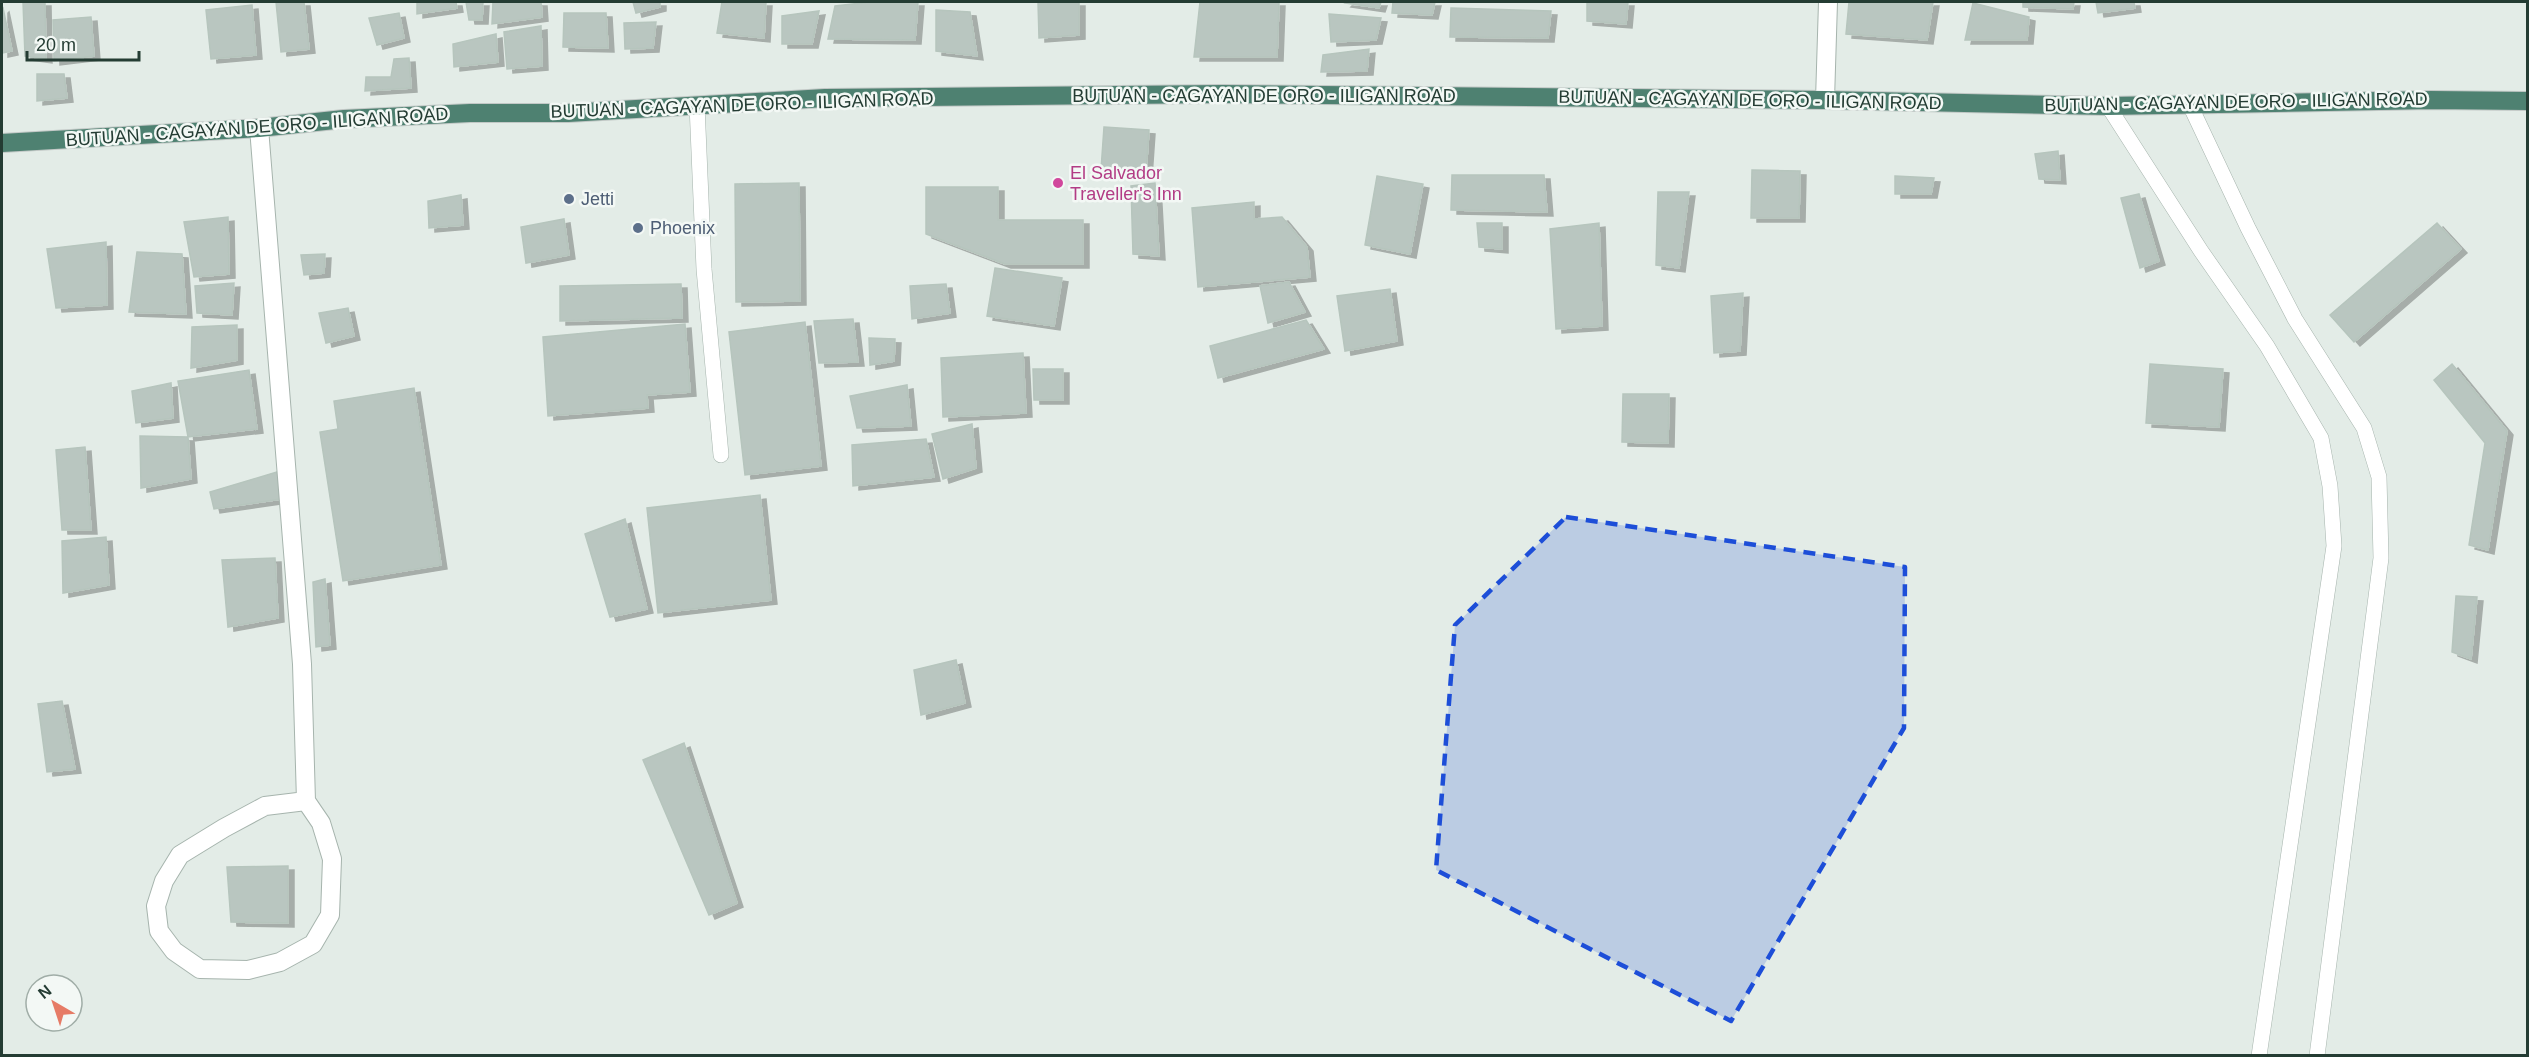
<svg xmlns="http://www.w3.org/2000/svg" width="2529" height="1057" font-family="Helvetica,sans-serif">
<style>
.building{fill:#b9c6c0;stroke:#b6c5bd;stroke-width:1.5;filter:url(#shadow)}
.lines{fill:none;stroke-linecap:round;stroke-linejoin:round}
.service-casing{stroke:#a6b4ad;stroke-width:16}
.minor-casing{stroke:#a6b4ad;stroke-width:20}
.trunk-casing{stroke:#c2c8c6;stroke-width:20}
.service{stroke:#fff;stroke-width:15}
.minor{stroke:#fff;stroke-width:18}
.trunk{stroke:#4e8171;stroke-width:18}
.marked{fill:#1d4ed8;fill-opacity:0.2;stroke:#1d4ed8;stroke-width:4.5;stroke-dasharray:12 8;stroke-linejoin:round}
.hotel-dot{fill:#d1479c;stroke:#f3f8f5;stroke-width:2}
.service-dot{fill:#5c6f8a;stroke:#f3f8f5;stroke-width:2}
.labels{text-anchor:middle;stroke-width:5;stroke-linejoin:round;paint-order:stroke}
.street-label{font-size:18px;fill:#243c33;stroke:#f3f8f5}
.hotel-label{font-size:18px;fill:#b23c85;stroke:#f3f8f5;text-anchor:start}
.service-label{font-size:18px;fill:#4e5e75;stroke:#f3f8f5;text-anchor:start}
</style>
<defs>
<filter id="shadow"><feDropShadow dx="6" dy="4" stdDeviation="0" flood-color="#0004"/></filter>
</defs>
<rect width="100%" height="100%" fill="#e3ece7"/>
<path class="building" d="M23 2H45L46 59 25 56Z
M276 2H304L309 49 281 52Z
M417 2H456L457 8 417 14Z
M466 2H483L482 20H469Z
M493 2H541L542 17 492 24Z
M633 2H660V7L636 13Z
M722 2H766L764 38 717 33Z
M870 2H918L915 40 828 39 835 6Z
M1038 2H1079V35L1039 38Z
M1200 2H1279L1277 57H1194Z
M1346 2H1381L1379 8 1345 3Z
M1393 2H1435L1432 15 1392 13Z
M1587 2H1628L1626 24 1587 21Z
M1849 2H1933L1927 40 1846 34Z
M2023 2H2074L2073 9 2023 7Z
M2096 2H2134L2135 8 2098 13Z
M1973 3 2029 17 2027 40H1965Z
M252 5 256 55 211 59 206 10Z
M3 8 12 51 2 53V9Z
M1451 8 1551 11 1548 38 1450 37Z
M936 10 970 12 977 56 936 51Z
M819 11 812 44H782V16Z
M399 13 404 38 377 45 369 18Z
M564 13H606L608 48 563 47Z
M1329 14 1381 18 1376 40 1331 42Z
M91 17 94 56 54 61 53 20Z
M656 22 653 48 625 49 624 23Z
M541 26 542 66 507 69 504 32Z
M496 34 498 62 454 67 453 44Z
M1369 49 1367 71 1321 72 1323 55Z
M409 58 411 88 365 91 366 77H391L394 59Z
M37 74H64L67 98 37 101Z
M1104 127 1149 130 1146 173 1101 170Z
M2058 151 2060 180 2039 179 2035 154Z
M1752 170 1800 171 1799 218H1751Z
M1452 175H1544L1547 212 1451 210Z
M1377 176 1423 184 1410 254 1365 245Z
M1895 176 1934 178 1931 194H1895Z
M799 183 800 301 736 302 735 184Z
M1155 183 1159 256 1133 254 1131 186Z
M926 187H998V220H1083V264H1005L926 234Z
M1658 192H1689L1679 268 1656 265Z
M2139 194 2159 261 2140 268 2121 198Z
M461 195 463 225 429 228 428 201Z
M1254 202V219L1282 217 1307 247 1310 277 1198 287 1192 208Z
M228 217 229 274 194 277 184 222Z
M564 219 569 255 526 263 521 227Z
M1477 223H1502V249L1479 247Z
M1599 223 1602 326 1556 329 1550 229Z
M2437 223 2461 249 2354 342 2330 315Z
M106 242 107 305 56 308 47 249Z
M137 252 182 254 186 314 129 312Z
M325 254 324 273 304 275 301 255Z
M995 268 1062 278 1054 326 987 316Z
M1289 282 1305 312 1268 323 1260 286Z
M234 283 232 315 197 313 195 286Z
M681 284 682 318 560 321V286Z
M946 284 950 313 912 319 910 286Z
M1390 289 1397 341 1345 351 1337 296Z
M1743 293 1740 351 1714 353 1711 296Z
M348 308 354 336 326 343 319 313Z
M853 319 858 362 819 363 814 321Z
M1306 320 1324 349 1218 378 1210 346Z
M805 322 821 466 745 475 729 332Z
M685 324 690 392 647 395 648 408 548 416 543 337Z
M237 325V360L191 368 192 327Z
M869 338 895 339 894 361 870 365Z
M1023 353 1026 413 943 417 941 358Z
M2150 364 2223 369 2219 427 2146 423Z
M2452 364 2507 431 2488 550 2469 545 2485 443 2434 380Z
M1033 369H1063V400H1034Z
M249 370 257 429 188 437 178 381Z
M171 383 173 418 136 423 132 391Z
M907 385 911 426 857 428 850 396Z
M414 388 441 565 343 581 320 432 338 429 334 401Z
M1623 394H1669L1668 443 1622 442Z
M972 424 976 468 943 479 932 434Z
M140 436 188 437 191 479 141 488Z
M926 439 934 477 853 486 852 445Z
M85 447 91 530H62L56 450Z
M277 472 281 499 214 509 210 492Z
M760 495 771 600 658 613 647 508Z
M625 519 647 609 610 617 585 534Z
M106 537 109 585 63 593 62 541Z
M275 558 278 618 228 627 222 560Z
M325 579 330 645 316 647 313 582Z
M2456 596 2477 597 2471 659 2452 652Z
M956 660 965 703 921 715 914 670Z
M62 701 75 769 47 772 38 704Z
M684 743 737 903 709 915 643 760Z
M288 866V923L231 922 227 867Z"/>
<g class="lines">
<g class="service-casing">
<path id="service" d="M697 105 704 269 721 455
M2190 105 2248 228 2295 319 2364 428 2379 477 2381 558 2317 1056
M2108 106 2201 251 2267 346 2321 438 2330 486 2334 546 2259 1056"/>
</g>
<g class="minor-casing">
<path id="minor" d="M1825 100 1828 2
M259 128 302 664 306 801 321 823 332 859 330 915 313 944 280 962 248 970 200 969 174 951 159 931 156 906 164 881 180 855 224 828 265 806 306 801"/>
</g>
<g class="trunk-casing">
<path id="trunk" d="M2 143 259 128 344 119 470 113H568L825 98 1222 94 1825 100 2108 106 2431 100 2528 101"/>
</g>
<use href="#service" class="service"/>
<use href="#minor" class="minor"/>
<use href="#trunk" class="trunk"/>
</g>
<path class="marked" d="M1566 517 1905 567 1904 728 1731 1021 1436 870 1455 625Z"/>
<circle class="hotel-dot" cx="1058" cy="183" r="6"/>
<g class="service-dot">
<circle cx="569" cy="199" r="6"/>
<circle cx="638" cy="228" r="6"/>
</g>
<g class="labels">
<g class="street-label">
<text x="1264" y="102">BUTUAN - CAGAYAN DE ORO - ILIGAN ROAD</text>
<text transform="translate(1750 100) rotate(1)" y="6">BUTUAN - CAGAYAN DE ORO - ILIGAN ROAD</text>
<text transform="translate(2236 102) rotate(-1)" y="6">BUTUAN - CAGAYAN DE ORO - ILIGAN ROAD</text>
<text transform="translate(742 105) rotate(-2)" y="6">BUTUAN - CAGAYAN DE ORO - ILIGAN ROAD</text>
<text transform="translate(257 127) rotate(-4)" y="6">BUTUAN - CAGAYAN DE ORO - ILIGAN ROAD</text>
</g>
<g class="hotel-label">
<text x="1070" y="179">El Salvador<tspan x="1070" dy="21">Traveller's Inn</tspan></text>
</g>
<g class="service-label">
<text x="581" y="205">Jetti</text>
<text x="650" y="234">Phoenix</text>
</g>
</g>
<rect width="2529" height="1057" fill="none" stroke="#243c33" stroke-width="6"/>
<g transform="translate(54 1003) rotate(321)"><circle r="28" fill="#f3f8f5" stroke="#a0ada7" stroke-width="1.5"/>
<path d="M0-4.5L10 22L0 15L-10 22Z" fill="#e67b66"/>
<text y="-9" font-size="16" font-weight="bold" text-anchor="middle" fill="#243c33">N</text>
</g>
<path d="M27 51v9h112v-9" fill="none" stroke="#243c33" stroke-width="3"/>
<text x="36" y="51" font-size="18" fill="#243c33" stroke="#f3f8f5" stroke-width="4.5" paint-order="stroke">20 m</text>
</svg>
